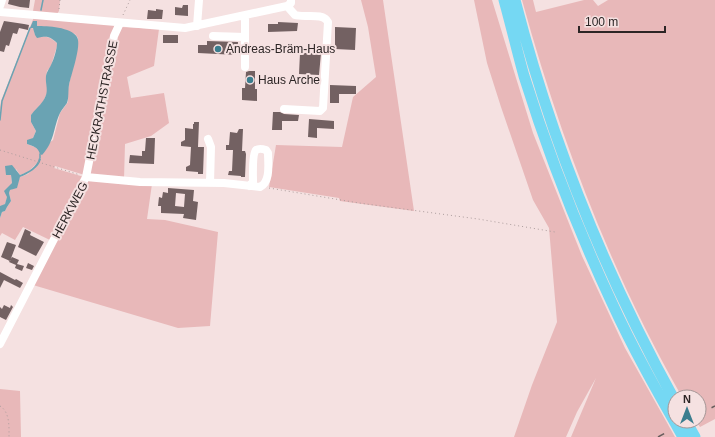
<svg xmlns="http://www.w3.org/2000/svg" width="715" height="437" font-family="Helvetica,sans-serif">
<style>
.green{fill:#e8b8b9;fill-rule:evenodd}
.water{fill:#6aa3b3}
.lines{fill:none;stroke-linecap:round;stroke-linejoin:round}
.stream{stroke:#6aa3b3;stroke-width:1.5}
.building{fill:#736162;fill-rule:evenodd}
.path{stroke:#ac9d9d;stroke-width:1;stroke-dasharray:1 3;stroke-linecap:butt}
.minor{stroke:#fff;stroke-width:8}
.highway{stroke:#75d8f3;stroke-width:11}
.rail{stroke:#685d5d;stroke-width:1.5;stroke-dasharray:7 7;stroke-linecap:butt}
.poi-dot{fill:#3b7d8e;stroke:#f5e1e1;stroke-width:1.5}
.labels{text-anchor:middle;stroke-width:4;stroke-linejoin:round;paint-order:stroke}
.poi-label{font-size:12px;fill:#2c2525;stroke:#f5e1e1;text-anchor:start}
.street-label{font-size:12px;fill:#2c2525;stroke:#f5e1e1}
</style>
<rect width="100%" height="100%" fill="#f5e1e1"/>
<path class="green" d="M35 0H60L59 11 56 15 33 11Z
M361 0H383L414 211 340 201 339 198 269 187 276 145 342 147 353 97 376 77 368 27Z
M474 0H492L533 133 582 256 625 348 675 437H571L596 378 577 412 566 437H514L532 385 557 322 549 228 533 200 501 107 487 63Z
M522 0H533L536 12 584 0H593L598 6 608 0H715V419L700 427 696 421H699V397H682C611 273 560 138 522 0Z
M34 17 111 24 121 27 159 29 154 66 127 77 131 98 164 93 169 123 151 136 125 144 124 179 88 176 55 166 54 168 84 177 52 241 23 227 15 240 2 233 0 236V218L2 212 5 211 7 207 11 201 9 193 10 190C17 188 17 183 20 177L28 174 38 162 28 172 20 175 16 169 11 175 12 183 5 204 0 207V107L1 101ZM37 22 36 26 75 34 78 38V44L68 89V102L60 113 53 140 39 150 35 147 27 144 33 138 36 131 31 122V115L43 102 47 93V86L46 78 47 71 51 66 57 46V43C45 33 47 39 35 35L34 29 32 28Z
M88 180 152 184 147 219 165 220 218 232 210 326 178 328 33 285Z
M0 389 20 391 21 437H0Z"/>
<path class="water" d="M33 21H37V26C47 26 71 27 77 37 82 45 71 75 69 85 68 90 69 98 67 103 65 106 62 109 60 113 53 128 55 141 42 155L40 154C38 147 33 146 27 144V140L33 138 36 131 31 122V115C34 110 40 106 43 101 50 91 45 86 46 76 47 71 49 69 51 65 54 59 57 49 57 43 49 36 47 36 37 38L35 35 33 28H30Z
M39 158 41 159C39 168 28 174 20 177L17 188 10 190 9 193 11 201 7 207 5 211 2 212 0 218V206L5 204 7 197 4 191 12 183 11 175H6L5 166 12 165 20 175C28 172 37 167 39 158Z"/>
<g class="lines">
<path class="stream" d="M41 10 43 0
M0 120 2 101 30 28
M40 158V154"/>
</g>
<path class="building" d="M9 0H30L29 8 20 7 8 4Z
M183 5H188V16L175 15V7L182 8Z
M156 9 163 10 162 19H147L148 10 156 11Z
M4 21 24 24 29 25 28 30 19 28 17 34 13 33 9 46 6 45 4 52 0 51V32Z
M278 22 298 23 297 31 268 32V24H278Z
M335 27 356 28 355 50 335 49Z
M163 35H178V43H163Z
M207 41 238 42 237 55 198 53V45H207Z
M300 53H321L319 75 299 74Z
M249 71H255V89H257V101L242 100V88H245L246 72Z
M330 85 356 86V94H339V103H330Z
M273 112H280L284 114 299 115 298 121H282V130H272Z
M309 119 334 121V129L317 128V138L308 137Z
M194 122H199L198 147H204L203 174H198V172L186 171V167L190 165 191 147 181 146V142L185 140V128L193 129V124H194Z
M239 129H243L242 151H245L246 154 245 177H241V176L228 175 229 171H232L233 150H226V145H229L230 132 237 133Z
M146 138H155L154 164 129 163 130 155 142 156V151H145Z
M168 188 194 190 193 201 198 202 196 220 183 218 184 214 161 213V206H158L159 197 162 198 163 192 168 193ZM176 193 185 194 184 207 175 206Z
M25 229 31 232 30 235 44 242 36 256 18 247Z
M7 242 16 245 10 261 1 257Z
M12 257 19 260 17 264 24 266 22 271 15 268 16 265 9 262Z
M28 263 34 266 32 270 26 268Z
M0 272 15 280 16 279 23 283 20 288 4 280 0 288Z
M4 305 10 308 11 305 13 307 6 320 0 317V307L2 309Z"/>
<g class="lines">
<path class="path" d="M59 9 60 0
M123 15 130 0
M0 150 80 175
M269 188 359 203 478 219 555 232
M0 406C10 412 9 427 9 437"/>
<path class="minor" d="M0 6 2 0
M0 12 185 28 287 6 291 3V0
M197 26 199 0
M213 36 245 37
M245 67V16
M284 109 320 111 323 108 328 22C323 12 304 18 295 15L287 6
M208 139 211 147 210 183
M86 177 140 182 224 183 260 187C271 182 268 163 268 153L266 150C263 149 259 148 256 150 252 154 253 175 253 182L249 186
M0 344 86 177 114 36 120 23"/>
<path class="highway" d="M504 0C511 25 517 51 524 76 548 153 578 230 612 303 633 349 658 393 683 437
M515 0C551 140 605 274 675 401
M686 421 695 437"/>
<path class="rail" d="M699 414 715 406
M658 437 667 432"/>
</g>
<g class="poi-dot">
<circle cx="218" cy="49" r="4"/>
<circle cx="250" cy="80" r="4"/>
</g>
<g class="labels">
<g class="poi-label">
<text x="226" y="53">Andreas-Bräm-Haus</text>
<text x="258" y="84">Haus Arche</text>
</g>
<g class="street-label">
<text transform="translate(102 100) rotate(-79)" y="4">HECKRATHSTRASSE</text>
<text transform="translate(70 210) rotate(-62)" y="4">HERKWEG</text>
</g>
</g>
<g transform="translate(687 409)"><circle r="19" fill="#f5e1e1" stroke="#a59696"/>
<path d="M0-3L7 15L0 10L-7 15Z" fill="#3b7d8e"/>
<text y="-6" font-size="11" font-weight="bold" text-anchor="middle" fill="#2c2525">N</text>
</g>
<path d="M579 26v6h86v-6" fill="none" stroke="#2c2525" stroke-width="2"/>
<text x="585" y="26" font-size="12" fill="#2c2525" stroke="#f5e1e1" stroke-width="3" paint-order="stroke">100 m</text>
</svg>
